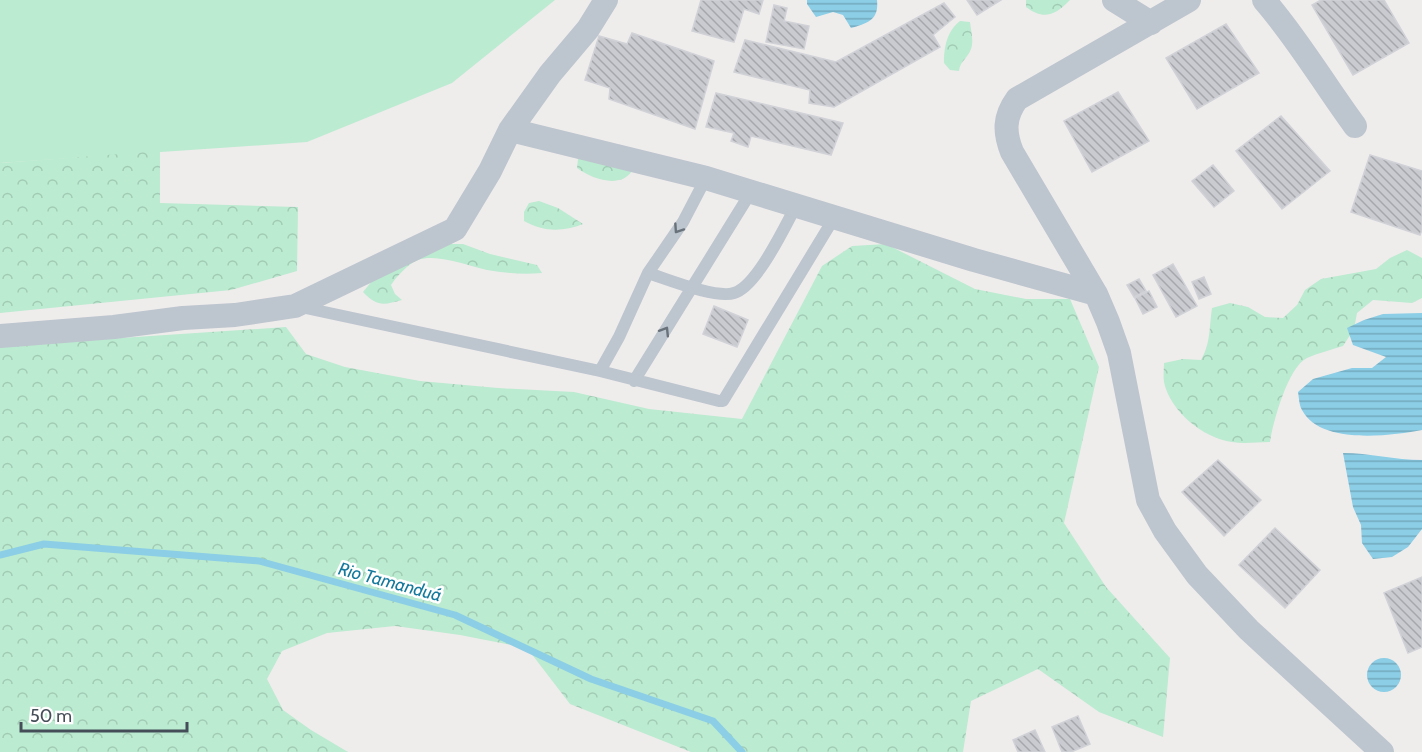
<svg xmlns="http://www.w3.org/2000/svg" width="1422" height="752" font-family="Cabin,sans-serif">
<style>
.grass{fill:#bbebd0}
.forest{fill:url(#forest-crowns)}
.water{fill:url(#water-rules)}
.lines{fill:none;stroke-linecap:round;stroke-linejoin:round}
.stream{stroke:#8bcee6;stroke-width:7}
.building{fill:url(#building-back-hatch);stroke:#d0d2d7;stroke-width:1.5}
.lane{stroke:#bdc5ce;stroke-width:12}
.street{stroke:#bdc5ce;stroke-width:24}
.oneway{stroke:#69727b}
.labels{text-anchor:middle;stroke-width:5;stroke-linejoin:round;paint-order:stroke}
.water-label{font-size:18px;font-style:italic;fill:#14799c;stroke:#fff}
</style>
<defs>
<pattern id="forest-crowns" width="20" height="18" patternUnits="userSpaceOnUse" patternTransform="scale(1.5)"><rect width="20" height="18" fill="#bbebd0"/><path d="M2 6a3 3 0 1 1 6 0M12 15a3 3 0 1 1 6 0" fill="none" stroke="#a2cbb5"/></pattern>
<pattern id="water-rules" width="6" height="5" patternUnits="userSpaceOnUse" patternTransform="scale(1.5)"><rect width="6" height="5" fill="#8bcee6"/><path d="M0 2.5h6" fill="none" stroke="#73a9bd"/></pattern>
<pattern id="building-back-hatch" width="6" height="6" patternUnits="userSpaceOnUse" patternTransform="scale(1.5)"><rect width="6" height="6" fill="#c9cbd1"/><path d="M-1 5l2 2M0 0l6 6M5-1l2 2" fill="none" stroke="#a5a7ac"/></pattern>
</defs>
<rect width="100%" height="100%" fill="#efecec"/>
<path class="grass" d="M0 0H555L452 83 307 142 0 163Z"/>
<path class="forest" d="M1026 0H1070C1055 16 1043 20 1026 7Z
M960 21 970 22C971 31 974 41 971 49 968 58 960 61 959 71L950 70 944 63C944 47 947 31 960 21Z
M160 151V203L298 207 297 271 231 290 0 313V163Z
M585 153 632 171C620 189 592 179 577 168L578 159Z
M539 201 558 208 583 224C563 232 543 232 524 221V212L529 203Z
M450 244H463L490 254 537 265 542 273C523 275 505 273 487 270 468 266 437 253 418 260 408 264 397 276 391 285L395 294 402 300C384 305 377 307 363 292L372 281Z
M886 244 975 289 1026 299H1070L1099 367 1064 523 1106 587 1170 658 1163 737 1099 712 1038 669 971 701 963 752H691L570 704 527 648 460 635 395 626 327 633 282 651 267 679 283 710 311 730 348 752H0V346L286 327 306 354 345 367 420 381 498 388 574 392 649 409 742 419 822 266 852 246Z
M1407 250 1422 258V298L1412 303 1373 300 1357 313 1354 329 1343 346C1331 350 1318 353 1307 358 1288 367 1273 422 1270 442 1257 442 1244 444 1232 442 1203 438 1170 411 1164 382 1163 376 1164 369 1164 363L1183 359 1201 360C1211 342 1209 328 1212 308L1230 303 1248 307 1265 317 1283 318 1297 305 1305 290 1321 279 1376 269 1390 258Z"/>
<path class="water" d="M807 0H877C879 20 868 23 851 28L843 15 833 12 816 17 807 4Z
M1422 313V430C1390 436 1320 445 1302 410 1299 405 1299 397 1298 392L1313 379 1352 368H1372L1386 357 1353 345 1347 328 1364 320 1383 314Z
M1343 453C1369 453 1395 460 1422 460V529L1408 547 1392 557 1373 559 1362 543 1361 525 1353 507Z
M1367 675a17 17 0 1 1 34 0a17 17 0 1 1-34 0Z"/>
<g class="lines">
<path class="stream" d="M0 555 44 544 259 561 455 615 591 679 713 721 742 752"/>
</g>
<path class="building" d="M701 0H763L759 14 744 9 734 42 692 31Z
M967 0H1001L977 15Z
M1321 0H1384L1409 43 1353 75 1312 5Z
M944 3 955 17 933 35 940 47 834 107 809 103 810 90 734 72 745 40 836 62Z
M774 5 787 8 784 21 809 26 804 49 766 42Z
M1226 24 1259 73 1197 109 1166 58Z
M632 33 714 61 695 129 609 99 610 88 585 80 599 36 627 44Z
M1118 92 1149 141 1092 172 1064 121Z
M716 93 843 123 831 155 751 136 748 147 731 141 734 133 706 127Z
M1281 116 1330 171 1282 209 1236 151Z
M1370 155 1422 171V230L1420 235 1351 212Z
M1213 165 1234 191 1214 207 1192 181Z
M1173 264 1197 306 1176 317 1153 275Z
M1204 277 1211 294 1199 299 1192 282Z
M1139 279 1146 291 1134 297 1127 285Z
M1149 291 1157 307 1143 314 1135 298Z
M714 306 748 320 737 347 703 334Z
M1218 460 1261 500 1224 536 1182 492Z
M1275 528 1320 570 1285 608 1239 565Z
M1422 577V647L1408 653 1384 593Z
M1078 716 1090 744 1071 752H1062L1052 727Z
M1035 730 1045 752H1018L1013 740Z"/>
<g class="lines">
<path class="lane" d="M648 273C667 279 716 299 734 293 757 286 784 228 796 206
M301 307 600 371 719 401H723L834 218
M600 371 619 337 648 273 683 222 706 178
M634 381 751 192"/>
<path class="street" d="M1114 0 1151 23
M1189 0 1017 99C1004 117 1004 132 1012 152L1096 294 1108 322 1119 353 1148 500 1165 531 1197 575 1249 630 1382 752
M1264 0C1298 39 1324 84 1355 126
M510 130 706 178 974 260 1096 294
M0 336 114 327 183 318 235 315 295 306 455 229 490 171 510 130 550 74 588 29 606 0"/>
</g>
<defs><path id="oneway-chevron" d="M-2-3.5L2.5 0L-2 3.5" fill="none" stroke-width="1.6" stroke-linecap="round" stroke-linejoin="round" transform="scale(1.5)"/></defs>
<g class="oneway">
<use href="#oneway-chevron" transform="translate(678 229) rotate(124)"/>
<use href="#oneway-chevron" transform="translate(665 331) rotate(-58)"/>
</g>
<g class="labels">
<g class="water-label">
<text transform="translate(390 582) rotate(15)" y="6">Rio Tamanduá</text>
</g>
</g>
<path d="M21 722v9h166v-9" fill="none" stroke="#454e58" stroke-width="3"/>
<text x="30" y="722" font-size="18" fill="#454e58" stroke="#ffffff" stroke-width="4.5" paint-order="stroke">50 m</text>
</svg>
